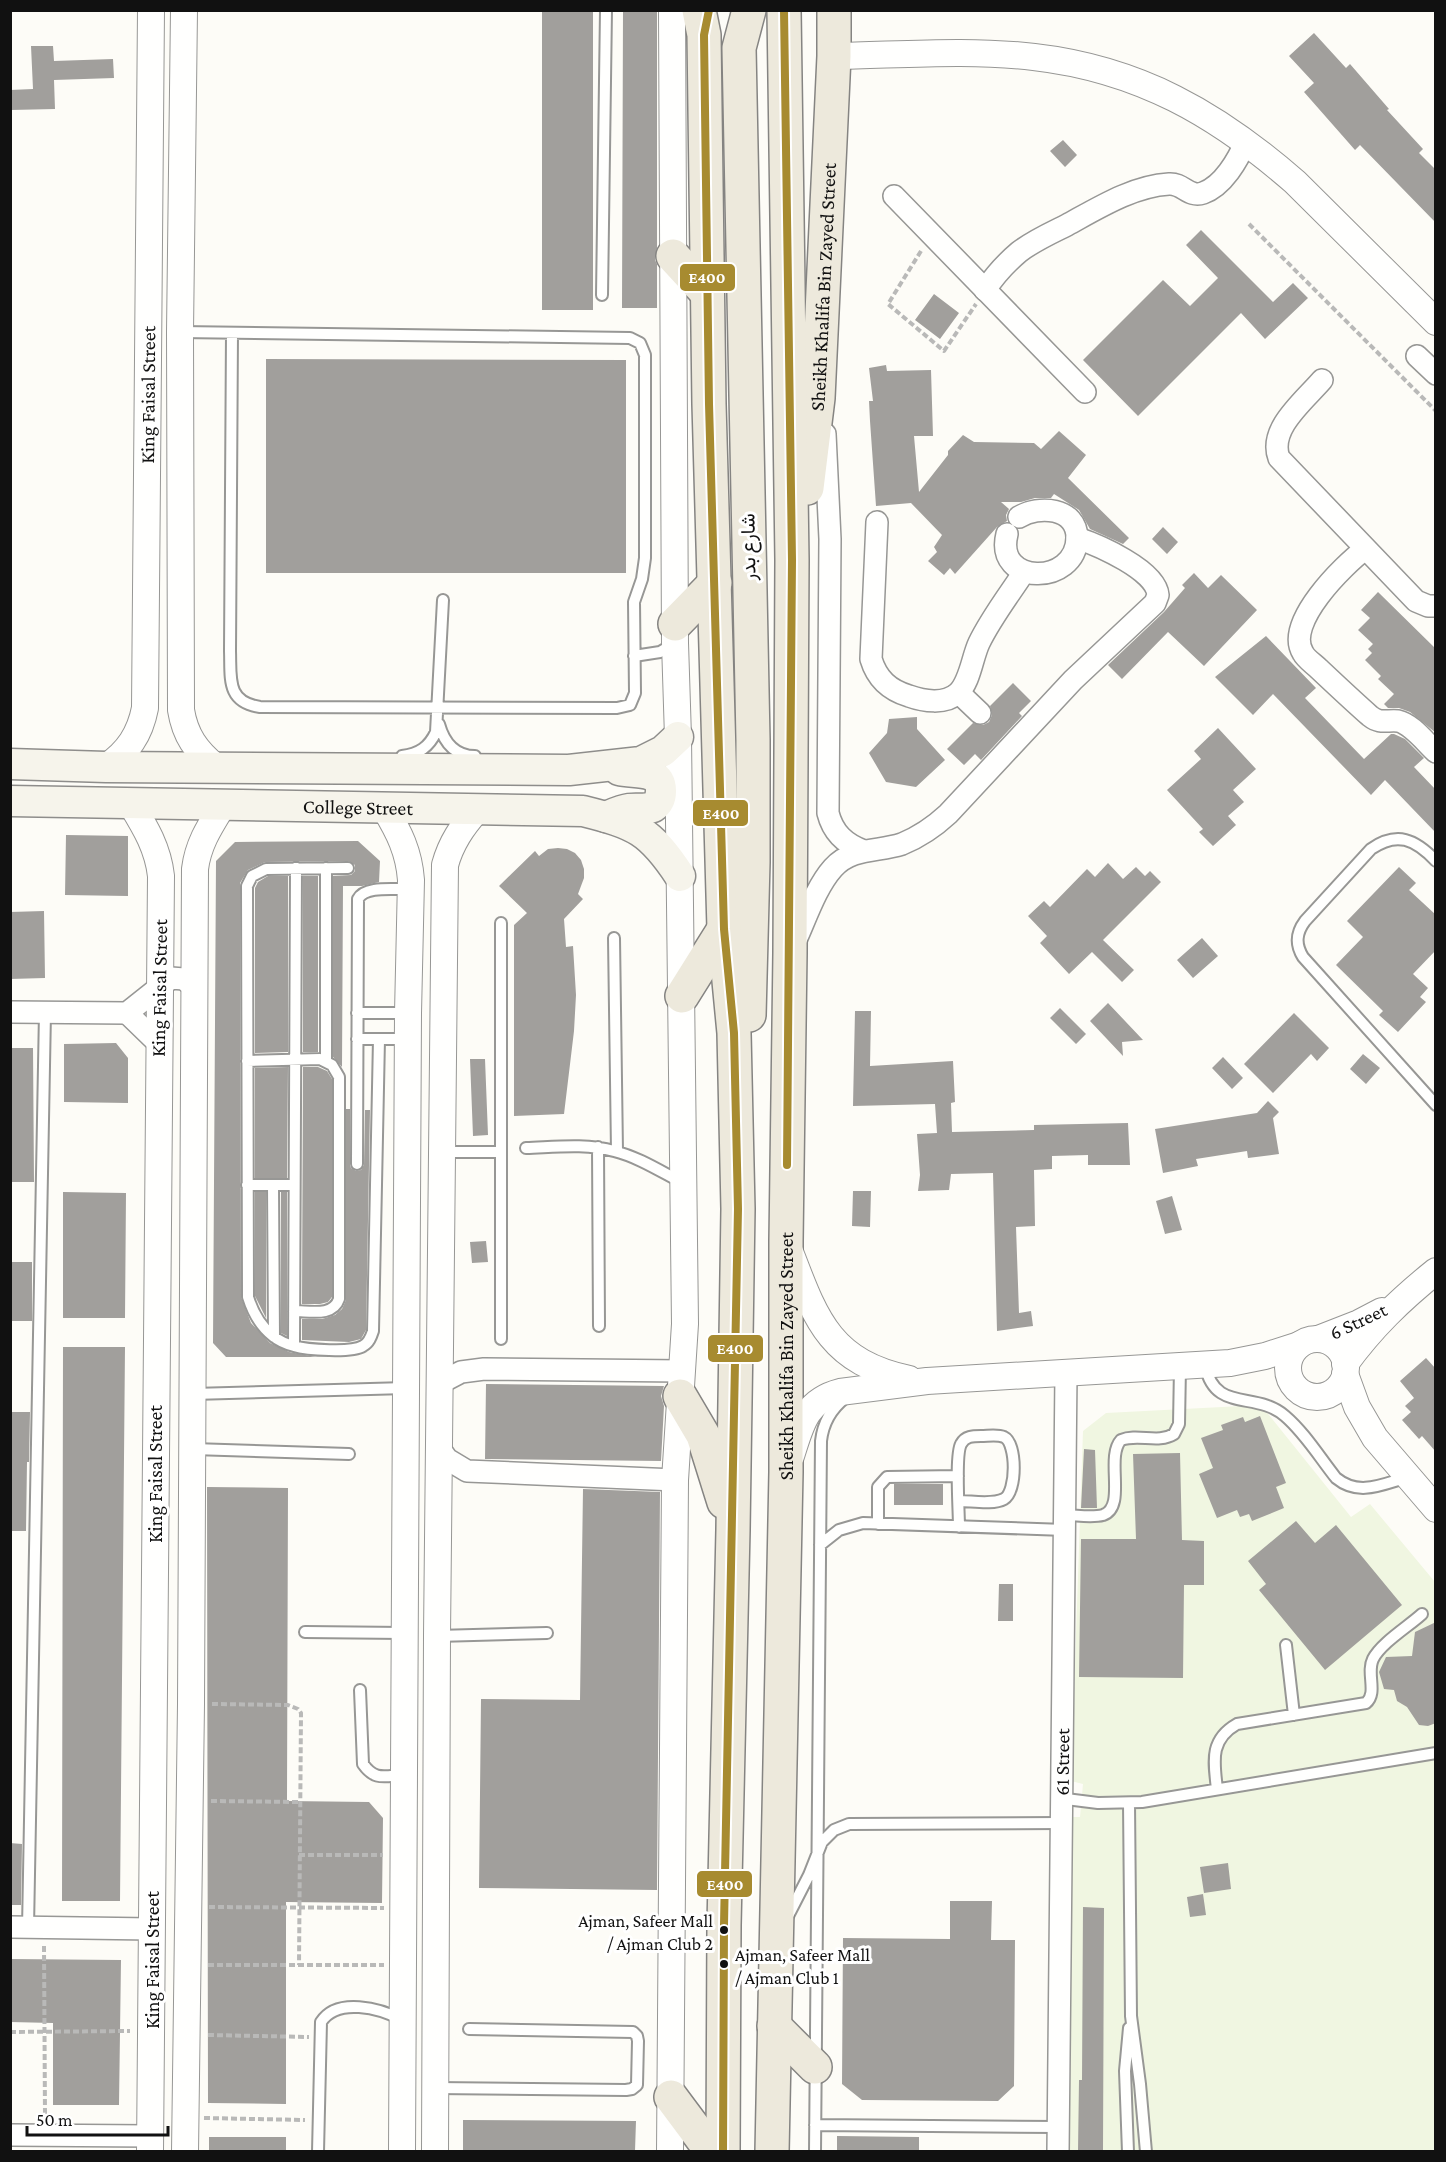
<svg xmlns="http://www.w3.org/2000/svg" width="1446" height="2162" font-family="'Crimson Pro',Vazirmatn,serif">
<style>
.pitch{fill:#f0f6e1}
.building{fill:#a19f9c}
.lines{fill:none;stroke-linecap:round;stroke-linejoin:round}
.service-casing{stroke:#979795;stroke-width:14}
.minor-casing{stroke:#979795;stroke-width:24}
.tertiary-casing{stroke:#979795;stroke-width:28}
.secondary-casing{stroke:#8e8d8b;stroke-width:33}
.primary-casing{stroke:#858482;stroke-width:36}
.path{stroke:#b9b9b8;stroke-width:4;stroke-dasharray:6 3;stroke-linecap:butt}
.service{stroke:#fffffe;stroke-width:10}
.minor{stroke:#fffffe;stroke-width:21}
.tertiary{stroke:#fffffe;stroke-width:26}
.secondary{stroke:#f6f4eb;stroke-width:30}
.primary{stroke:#ede9dc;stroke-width:33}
.bus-1-casing{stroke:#fff;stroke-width:12}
.bus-1{stroke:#a78b30;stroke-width:8}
.bus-dot{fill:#111;stroke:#fff;stroke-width:2}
.labels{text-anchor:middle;stroke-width:6;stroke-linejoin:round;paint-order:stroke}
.bus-label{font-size:18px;fill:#111;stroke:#fff;text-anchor:end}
.street-label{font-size:20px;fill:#111;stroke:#fff}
.line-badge{stroke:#fff;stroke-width:2}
.badge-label{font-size:16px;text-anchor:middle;font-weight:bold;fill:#fff}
</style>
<rect width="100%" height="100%" fill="#fdfcf7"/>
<path class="pitch" d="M1261 1405 1351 1517 1370 1504 1435 1582V2151L1068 2152 1071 1817H1080L1083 1784 1071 1781 1083 1431 1106 1413Z"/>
<path class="building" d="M542 10H593V310H542Z
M623 10H657V248L655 260 657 264V308H622Z
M1314 33 1346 68 1350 64 1389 109 1387 110 1423 149 1419 153 1436 170V223L1360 145 1355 150 1304 92 1314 83 1289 56Z
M31 46H53L54 61 113 59 114 78 54 80 55 109 11 110 10 90 33 89Z
M1063 140 1077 155 1065 167 1050 151Z
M1201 230 1273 302 1293 283 1308 298 1265 339 1241 313 1138 416 1083 360 1163 280 1190 306 1218 278 1186 245Z
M934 294 959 313 940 339 915 320Z
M266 359 626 360V573H266Z
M886 365 887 371 931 370 933 436H914L919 492 948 455V451L963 435 974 442 1034 443 1041 449 1059 431 1086 455 1068 478 1129 538 1123 544 1090 529 1079 510 1054 494 1051 498H1035L1021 502H1001L1009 509 1006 515 1007 521 997 527 955 574 950 568 944 575 928 561 937 552 934 547 942 535 911 503 876 506 870 421 869 401H873L869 368Z
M1163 527 1178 542 1167 554 1152 539Z
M1194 573 1208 588 1221 575 1257 610 1204 666 1168 632 1122 679 1108 665 1164 612 1185 588 1182 585Z
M1378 592 1436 649V733L1410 712 1399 708H1388L1384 704 1394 694 1378 679 1381 676 1365 660 1372 653 1368 649 1373 644 1358 630 1370 618 1361 610Z
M1266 636 1316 688 1305 698 1364 759 1391 734H1394L1405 739 1424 758 1414 767 1436 790V833L1385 780 1371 795 1273 694 1253 715 1215 677Z
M1013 683 1031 701 1019 713 1022 716 981 760 975 754 964 765 947 749 973 723 983 725 989 722 992 715 990 706Z
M917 717V729L945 760 916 787 886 782 869 753 887 733 889 719Z
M1218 728 1256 769 1233 790 1244 802 1228 816 1236 825 1213 846 1199 832 1203 829 1167 790 1201 759 1194 751Z
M66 835 128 836V896L65 895Z
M358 841 380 861 379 882 362 886H343L342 1067 333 1057V876L351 875 355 871V865L348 861 265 862 248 870 240 883 241 1297 251 1323 270 1343 289 1352 316 1357H226L213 1343 216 861 235 842Z
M558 848 567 849 575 853 581 860 584 869V878L578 894 583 899 564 919 566 947 573 946 576 995 574 1031 564 1114 514 1116V925L527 913 499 886 535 851 539 856 548 849Z
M1108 863 1123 879 1136 867 1145 876 1150 871 1161 882 1103 940 1134 970 1122 982 1092 952 1069 974 1040 943 1047 936 1028 916 1044 901 1050 907 1087 869 1095 877Z
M1399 867 1416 883 1409 890 1436 915V950L1413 974 1428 988 1420 997 1426 1002 1398 1032 1379 1015 1383 1011 1336 965 1363 937 1347 921Z
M268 876H288V1052L255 1053V888L258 882Z
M303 876H318V1052H303Z
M44 911 45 978 10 979V912Z
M1202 938 1218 956 1193 978 1177 960Z
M1108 1003 1143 1040 1122 1042 1123 1056 1090 1021Z
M1060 1008 1086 1034 1076 1044 1050 1018Z
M855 1011H871L870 1066 953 1061 955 1102 951 1103 952 1132 1034 1130V1125L1128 1123 1130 1165H1088V1155L1052 1156V1169L1034 1170 1035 1226 1016 1227 1019 1313 1031 1311 1033 1326 997 1331 993 1173 951 1174 949 1190 918 1191 920 1175 917 1134 937 1133 935 1104 853 1106Z
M1294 1013 1329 1048 1317 1061 1311 1054 1273 1093 1244 1064Z
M116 1043 128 1058V1103L64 1102V1044Z
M10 1048H33L34 1182H10Z
M1363 1054 1380 1068 1366 1084 1350 1069Z
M1223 1057 1243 1078 1232 1089 1212 1068Z
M470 1059H485L488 1135 473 1136Z
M288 1067 287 1178H255V1068Z
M303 1067H318L327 1071 332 1079V1297L328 1302 320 1304H302Z
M1268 1101 1279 1112 1273 1118 1279 1154 1248 1158 1247 1151 1196 1159 1198 1166 1163 1173 1155 1129 1257 1113Z
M346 1109H350V1165L351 1168 356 1171 361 1170 364 1165 365 1110H370L366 1330 361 1339 349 1342 302 1340V1319H322L335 1315 342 1309 346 1300Z
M853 1191H871L870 1227 852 1226Z
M63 1192 126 1193 125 1318H63Z
M255 1192H266V1318L255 1296Z
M281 1192H287V1336L281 1333Z
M1172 1196 1182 1230 1165 1234 1156 1201Z
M486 1241 488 1262 472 1263 470 1242Z
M10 1262H32V1321H10Z
M63 1347H125L120 1901H62Z
M1426 1358 1436 1369V1452L1422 1436 1419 1439 1402 1420 1411 1412 1405 1406 1414 1398 1400 1381Z
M486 1384 664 1386 661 1396 664 1406 661 1461 485 1459Z
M10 1412H30L29 1462H27L26 1531H10Z
M1260 1416 1286 1483 1276 1487 1284 1508 1252 1521 1249 1514 1240 1517 1237 1510 1217 1518 1199 1474 1213 1468 1201 1438 1223 1430 1221 1425 1243 1417 1245 1422Z
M1084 1449 1095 1450 1097 1508H1081Z
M1180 1453 1182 1540 1204 1541V1585H1184L1183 1678 1079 1677 1081 1539H1136L1133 1454Z
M894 1484H943V1505H894Z
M207 1487 288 1488 287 1801 369 1802 383 1818 382 1903 286 1902V2104L208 2103Z
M583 1489 660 1492 657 1890 479 1888 481 1699 580 1700Z
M1296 1521 1315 1543 1336 1525 1402 1605 1325 1670 1259 1590 1266 1584 1248 1561Z
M999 1584H1013V1621H998Z
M1436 1622V1723L1428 1726 1419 1725 1407 1707 1397 1701 1394 1690 1384 1689 1379 1672 1386 1657 1412 1656 1415 1632Z
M10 1843 22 1844 21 1905H10Z
M1228 1863 1231 1889 1204 1893 1200 1867Z
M1203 1894 1206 1915 1190 1917 1187 1897Z
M950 1901H992L991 1940H1015L1014 2086 998 2101 862 2100 842 2084 843 1938 950 1939Z
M1083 1907 1104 1908 1103 2151H1078L1079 2080H1082Z
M10 1959 121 1960 119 2105H53V2023L10 2022Z
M463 2120 636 2121 635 2151H463Z
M837 2136 919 2137V2151H837Z
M209 2137H286V2151H209Z"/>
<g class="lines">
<g class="service-casing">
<path id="service" d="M602 295 606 10
M180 332 630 338 640 343 645 355V558L642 579 634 602 635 693 630 705 617 708 260 707C226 702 231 678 230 651L232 333
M634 656 660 652 675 643
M439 724C444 742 454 756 475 756
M402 756C419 754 429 747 436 732L443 600
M1436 861C1415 839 1397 831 1371 849L1305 921C1296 933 1295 944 1303 957L1436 1105
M326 868V1061
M348 868 266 869 252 876 247 886 248 1297C253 1313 260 1326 273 1336 279 1341 286 1344 294 1346 307 1350 352 1353 363 1346 369 1343 371 1337 373 1331L379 1039
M614 938 617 1151
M357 1013H408
M357 1039H407
M247 1061 320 1059 332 1065 339 1077V1299C333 1317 310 1311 294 1311
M598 1147 599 1326
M526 1148C555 1147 586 1143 614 1151 638 1157 660 1171 681 1182
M443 1152H500
M357 1164 358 899C365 885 396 890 410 889
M247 1185H294
M273 1185 274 1337
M501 1339V923
M294 1346 296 868
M1205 1365C1215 1414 1255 1390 1285 1416 1305 1433 1320 1458 1336 1478 1359 1497 1383 1484 1408 1477
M193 1394 406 1388
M193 1449 349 1454
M959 1501C972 1501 993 1505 1004 1499 1017 1492 1017 1443 1004 1437 997 1434 988 1436 981 1436 973 1436 965 1436 961 1444 955 1455 959 1511 959 1527
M1065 1515C1076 1515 1092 1518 1103 1515 1127 1507 1105 1457 1121 1440 1138 1433 1158 1444 1174 1434L1179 1424 1180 1367
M878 1524V1487L887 1477 958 1476
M820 1545 839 1530 863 1523 1065 1530
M305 1632 404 1633
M437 1636 547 1633
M1286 1645 1294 1715
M360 1690 363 1764C375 1781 384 1776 403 1775
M1217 1789C1214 1762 1209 1740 1237 1724L1366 1703C1378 1693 1366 1673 1373 1659 1381 1643 1409 1626 1422 1614
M1062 1796 1066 1799 1098 1803 1142 1802 1436 1753
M1129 1803 1131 2016 1140 2084 1146 2152
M788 1916 809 1875 822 1842 834 1830 849 1824 1062 1823
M28 1928 45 1012
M435 2088 626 2090 632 2089 637 2085 638 2041 637 2036 633 2032 469 2029
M815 2125 1058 2127
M318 2152 321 2022C337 1997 380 2008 402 2020
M815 2152 821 1441C823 1423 831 1409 845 1398
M1128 2152 1125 2071 1129 2028"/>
</g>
<g class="minor-casing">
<g id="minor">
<path d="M894 196 1085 392"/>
<path d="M985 290C995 275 1006 263 1019 252 1033 241 1051 233 1067 225 1098 208 1133 186 1169 184 1183 183 1189 198 1203 193 1223 186 1238 160 1246 141"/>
<path d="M1417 356 1436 374"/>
<path d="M1322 380C1304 401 1268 429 1279 458L1416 601 1428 606H1436"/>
<path d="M825 434 830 539 828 813C833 833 845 844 864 851"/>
<path d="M877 522 871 659C877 679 889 690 909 696 923 701 945 705 958 693 970 682 972 658 979 643 991 618 1009 595 1024 572"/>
<path d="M1007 534C994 586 1076 586 1077 538 1077 507 1038 505 1019 517"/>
<path d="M1365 549C1344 565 1284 623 1303 653 1306 659 1314 664 1319 669 1336 685 1353 701 1370 716 1380 724 1386 720 1398 721 1412 724 1425 742 1436 752"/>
<path d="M959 693 980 713"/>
<path d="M795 942C806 918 816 887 833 868 852 847 878 852 902 844 919 837 934 827 948 814L1073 680 1155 603 1158 595C1156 570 1098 545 1077 538"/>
<path d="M10 1012 127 1013 171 978 184 979 195 988"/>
<path d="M127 1013 158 1043"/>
<path d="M440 1383 461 1372 484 1369 683 1371"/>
<path d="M440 1449 447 1459 467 1471 675 1480"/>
<path d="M10 1927 152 1929"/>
<path d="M10 2135 150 2136"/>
<path id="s1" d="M1058 2152 1066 1373"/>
</g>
</g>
<g class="tertiary-casing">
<g id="tertiary">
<path d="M184 10 180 332 181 710C185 735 196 751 216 767"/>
<path d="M834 56C900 55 968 49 1034 57 1139 69 1217 114 1295 182L1436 322"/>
<path id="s2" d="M106 767C128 752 140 734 145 708L151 10"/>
<path d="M131 804C145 827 158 848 161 876L150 2152"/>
<path d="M385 809C399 832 409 852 411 880L408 1013 402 2152"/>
<path d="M790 1252C816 1320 830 1362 909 1379"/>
<path d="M1318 1339 1359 1323 1382 1311"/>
<circle cx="1317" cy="1368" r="29"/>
<path d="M1345 1364C1372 1327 1400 1300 1436 1271"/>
<path d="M1345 1374 1357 1407 1375 1438 1436 1509"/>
<path d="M791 1456C801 1425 805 1401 840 1392L927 1381 1230 1363 1265 1356 1299 1345"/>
<path d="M185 2152 191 1704 195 869C198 844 210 826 223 805"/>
<path d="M435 2152 437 1636 445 865C451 843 462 827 477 810"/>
<path d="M670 2152 675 1480 685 1324 678 737 675 643 672 10"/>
</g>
</g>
<g class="secondary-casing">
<g id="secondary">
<path d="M10 764 106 767 569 770 641 762 663 751 678 737"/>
<path id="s3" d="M10 801 583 811C635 824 650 830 680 876"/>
<path d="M606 817C613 814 621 810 629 809 637 808 645 810 653 807 659 803 661 797 661 791 661 768 635 774 619 770"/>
</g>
</g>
<g class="primary-casing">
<g id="primary">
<path d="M699 10 704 35 709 404 724 929 734 1033 738 1209 733 1530 724 1925 723 2152"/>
<path d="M749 10 739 48 753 740V862L749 1015"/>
<path d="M673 256 707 293"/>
<path id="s4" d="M807 488 818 398 834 56V10"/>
<path d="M675 624 715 583"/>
<path d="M682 996 724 929"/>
<path d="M680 1396 703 1435 724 1502"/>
<path d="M774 2026 815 2067"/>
<path d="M671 2097 712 2152"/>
<path id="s5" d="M772 2152 786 1472V1241L790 953 792 560 784 10"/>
</g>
</g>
<path class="path" d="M1249 224 1436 411
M921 251 888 304 944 351 976 304
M212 1704 288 1705 298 1709 301 1713 299 1965
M211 1801 300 1802
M299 1855H383
M209 1907 384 1908
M44 1946 45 2116
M208 1965H384
M10 2032 130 2031
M208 2035 309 2037
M204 2118 305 2120"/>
<use href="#service" class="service"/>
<use href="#minor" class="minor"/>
<use href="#tertiary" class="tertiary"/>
<use href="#secondary" class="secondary"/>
<use href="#primary" class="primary"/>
<g class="bus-1-casing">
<path id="bus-1" d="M709 10 704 35 709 404 724 929 734 1033 738 1209 724 1925 723 2152
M784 10 792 560 787 1165"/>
</g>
<use href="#bus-1" class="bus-1"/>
</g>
<g class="bus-dot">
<circle cx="724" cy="1930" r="5"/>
<circle cx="724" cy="1964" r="5"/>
</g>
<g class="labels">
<g class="bus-label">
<text x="713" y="1927">Ajman, Safeer Mall<tspan x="713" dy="23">/ Ajman Club 2</tspan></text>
<text x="735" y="1961" text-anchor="start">Ajman, Safeer Mall<tspan x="735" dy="23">/ Ajman Club 1</tspan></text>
</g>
<g class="street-label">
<text dy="7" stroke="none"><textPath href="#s4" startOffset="202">Sheikh Khalifa Bin Zayed Street</textPath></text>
<text dy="7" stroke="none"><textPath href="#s2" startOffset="386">King Faisal Street</textPath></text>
<text transform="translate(748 547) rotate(-91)" y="7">شارع بدر</text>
<text dy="7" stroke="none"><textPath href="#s3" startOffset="348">College Street</textPath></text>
<text transform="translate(159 988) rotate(-89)" y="7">King Faisal Street</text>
<text transform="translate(1358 1321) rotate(-25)" y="7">6 Street</text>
<text dy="7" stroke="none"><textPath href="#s5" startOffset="796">Sheikh Khalifa Bin Zayed Street</textPath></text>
<text transform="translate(155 1474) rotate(-90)" y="7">King Faisal Street</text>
<text dy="7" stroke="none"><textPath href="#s1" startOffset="390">61 Street</textPath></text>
<text transform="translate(152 1960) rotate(-90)" y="7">King Faisal Street</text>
</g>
</g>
<g class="line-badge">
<rect x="679" y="263" width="57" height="29" rx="6" fill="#a78b30"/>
<rect x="692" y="799" width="57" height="28" rx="6" fill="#a78b30"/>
<rect x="707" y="1334" width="57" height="29" rx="6" fill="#a78b30"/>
<rect x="696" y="1870" width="57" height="28" rx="6" fill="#a78b30"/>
</g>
<g class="badge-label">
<text x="707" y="283">E400</text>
<text x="721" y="819">E400</text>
<text x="735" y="1354">E400</text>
<text x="725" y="1890">E400</text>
</g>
<rect width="1446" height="2162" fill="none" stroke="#111111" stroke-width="24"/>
<path d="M27 2126v9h141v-9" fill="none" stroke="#111111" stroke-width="3"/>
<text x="36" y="2126" font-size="18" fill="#111111" stroke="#ffffff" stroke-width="4.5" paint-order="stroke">50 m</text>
</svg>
